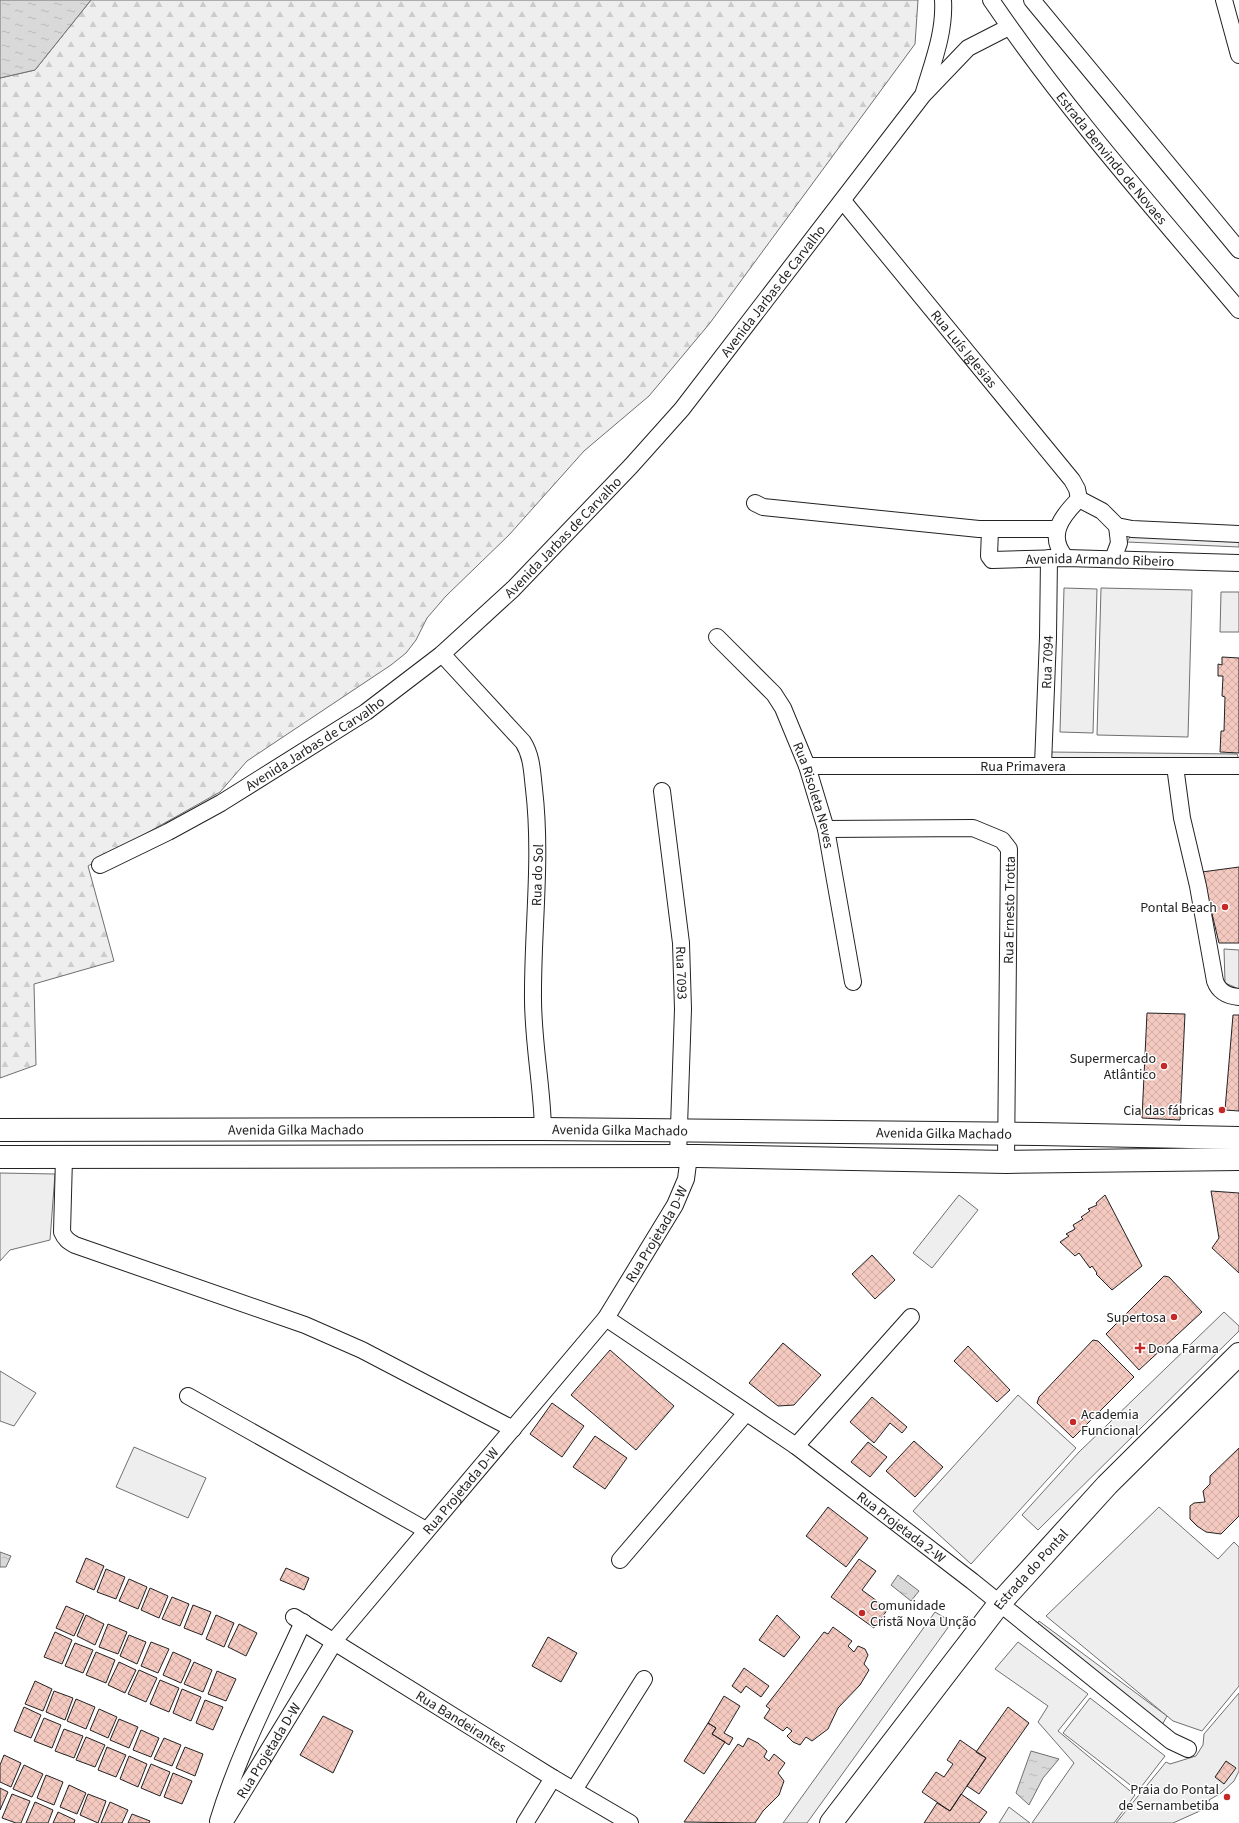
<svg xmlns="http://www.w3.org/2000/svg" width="1239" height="1823" font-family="'Source Sans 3',sans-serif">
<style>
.grass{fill:#eee;stroke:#6f6f6f}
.forest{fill:url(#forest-firs);stroke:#6f6f6f}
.parking{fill:#ededed;stroke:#6f6f6f}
.water{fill:url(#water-ripples);stroke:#6f6f6f}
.building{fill:url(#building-cross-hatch);stroke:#222}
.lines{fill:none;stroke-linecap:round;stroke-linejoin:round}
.street-casing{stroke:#222;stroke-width:18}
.secondary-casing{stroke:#222;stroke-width:24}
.street{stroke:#fff;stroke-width:16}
.secondary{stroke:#fff;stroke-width:22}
.poi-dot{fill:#c62828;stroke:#fff;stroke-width:1.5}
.labels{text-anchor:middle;stroke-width:3;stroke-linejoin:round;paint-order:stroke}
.street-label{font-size:14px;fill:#222;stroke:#fff}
.poi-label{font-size:14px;fill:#222;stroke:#fff;text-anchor:end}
</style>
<defs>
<pattern id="forest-firs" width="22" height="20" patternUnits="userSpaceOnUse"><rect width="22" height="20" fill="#eee"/><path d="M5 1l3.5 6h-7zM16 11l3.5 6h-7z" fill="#ccc"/></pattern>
<pattern id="water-ripples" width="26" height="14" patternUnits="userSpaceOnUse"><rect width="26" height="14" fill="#d9d9d9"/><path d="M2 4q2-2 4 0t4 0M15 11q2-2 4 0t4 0" fill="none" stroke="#bababa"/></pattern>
<pattern id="building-cross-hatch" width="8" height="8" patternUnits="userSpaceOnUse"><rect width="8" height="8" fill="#f3c9c0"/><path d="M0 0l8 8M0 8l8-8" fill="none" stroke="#d0aca5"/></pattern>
</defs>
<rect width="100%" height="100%" fill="#fff"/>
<path class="grass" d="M1132 533 1239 537V547L1127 542Z
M1064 588 1097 589 1093 733 1060 732Z
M1101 588 1192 590 1188 737 1097 735Z
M1221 592H1239V632H1220Z
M0 1173 55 1174 50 1240 10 1250 0 1261Z
M959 1195 978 1210 932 1268 913 1253Z
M0 1371 36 1393 14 1426 0 1421Z
M1018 1395 1076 1448 971 1564 913 1511Z
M134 1447 206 1478 188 1518 116 1487Z
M1159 1507 1218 1559 1234 1542 1239 1547V1686L1202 1731 1173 1721 1046 1616Z
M1018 1642 1088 1694 1058 1731 1135 1795 1114 1823H1032L1074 1763 1038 1722 1048 1706 995 1669Z
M1090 1698 1165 1756 1138 1791 1063 1733Z
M1009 1807 1030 1823H999Z"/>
<path class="forest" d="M91 0H918L915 44 710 323 649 396 584 451 509 535 446 596 427 618 416 640 406 653 391 665 247 761 220 792 88 866 114 961 34 984 36 1065 0 1078V78L35 70Z"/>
<path class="parking" d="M1049 752 1237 754 1239 759 1050 760Z
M1224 949 1239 950V989L1225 983Z
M1224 1312 1239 1326V1331L1038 1530 1022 1515 1079 1452Z
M935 1612 952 1622 807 1823H783Z
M1039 1621 1167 1716 1161 1727 1036 1626Z
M1239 1693V1771L1234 1781 1221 1793 1209 1800 1211 1806 1173 1823H1116L1166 1762 1170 1764 1196 1756 1203 1745 1204 1734Z"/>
<path class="water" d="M0 0H91L35 70 0 78Z
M0 1552 11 1556 6 1567H0Z
M898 1575 919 1591 911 1601 891 1585Z
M1031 1751 1059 1759 1043 1778 1029 1805 1016 1793Z"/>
<path class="building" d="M1222 657 1239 658V753L1220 752 1221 731H1224L1225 697 1222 696 1223 676H1218V664L1222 665Z
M1239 867V943H1219L1202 872Z
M1147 1013 1185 1014 1180 1120 1142 1118Z
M1233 1015H1239V1111L1225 1110Z
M1211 1191 1239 1193V1273L1212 1248 1219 1238Z
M1105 1195 1142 1266 1112 1290 1096 1274 1097 1273 1092 1266 1090 1268 1079 1253 1075 1256 1060 1242 1069 1236 1066 1234 1075 1229 1073 1225 1083 1219 1081 1217 1090 1211 1088 1209 1097 1205 1096 1203Z
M872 1255 895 1280 875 1299 852 1274Z
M1164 1276 1169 1277 1202 1312 1139 1370 1106 1334Z
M1093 1340 1098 1341 1134 1377 1073 1438 1037 1403 1039 1397Z
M783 1343 821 1375 794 1405 778 1406 749 1383Z
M968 1346 1010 1390 997 1402 954 1361Z
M610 1350 674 1406 636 1450 571 1395Z
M872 1397 907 1427 902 1433 890 1423 874 1443 850 1422Z
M552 1403 584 1426 562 1457 530 1434Z
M595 1436 627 1458 605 1489 573 1467Z
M914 1441 943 1467 915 1497 886 1471Z
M868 1442 887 1457 870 1477 851 1462Z
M1239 1448V1516L1221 1534 1206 1532 1197 1526 1190 1519V1506L1194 1503 1205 1502 1203 1491 1210 1484V1476Z
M828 1507 868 1538 846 1567 806 1536Z
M86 1558 104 1566 94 1590 76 1582Z
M859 1559 876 1571 862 1590 888 1609 874 1628 831 1597Z
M286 1568 309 1578 304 1590 280 1580Z
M106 1569 125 1577 116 1599 97 1592Z
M129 1579 147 1587 138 1609 119 1601Z
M150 1588 168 1596 159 1618 141 1610Z
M172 1597 189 1604 180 1626 162 1619Z
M193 1605 211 1612 202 1635 184 1628Z
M66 1606 84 1614 74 1636 56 1628Z
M86 1615 104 1624 95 1645 77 1636Z
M216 1615 234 1623 224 1647 206 1639Z
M777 1615 800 1637 784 1657 759 1640Z
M108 1624 127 1632 118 1654 99 1647Z
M239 1624 257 1633 246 1656 228 1647Z
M833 1627 852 1641 848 1646 854 1652 858 1646 865 1649 868 1655 864 1664 869 1670 860 1685 838 1708 828 1729 812 1741 806 1737 800 1745 793 1742 787 1736 792 1731 787 1727 783 1731 764 1718 770 1709 766 1706 824 1632 828 1634Z
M55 1632 72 1640 62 1664 44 1657Z
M129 1635 146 1642 137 1664 120 1656Z
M548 1637 577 1653 561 1682 532 1666Z
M151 1642 169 1649 158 1673 141 1666Z
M75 1643 93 1650 83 1673 65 1666Z
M96 1652 115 1660 106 1683 86 1675Z
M173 1652 191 1660 181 1683 163 1675Z
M119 1662 136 1670 125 1693 108 1685Z
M194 1662 212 1670 203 1692 184 1684Z
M744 1668 769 1686 761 1697 746 1686 741 1693 732 1686Z
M139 1670 157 1678 146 1702 128 1694Z
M217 1671 236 1679 226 1701 208 1694Z
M160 1680 179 1688 169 1712 150 1704Z
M35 1681 52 1689 43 1711 25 1704Z
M182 1689 201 1697 191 1721 173 1713Z
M54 1691 73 1698 65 1720 46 1712Z
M724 1696 740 1706 724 1733 733 1738 729 1745 712 1734 716 1728 708 1723Z
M76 1699 95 1707 86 1729 67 1721Z
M205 1700 223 1707 213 1730 196 1723Z
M24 1707 41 1715 31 1738 14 1731Z
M1008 1707 1029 1723 979 1794 967 1786 986 1758 976 1752Z
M99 1709 117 1717 108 1738 90 1730Z
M323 1716 353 1731 333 1773 300 1755Z
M44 1718 61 1725 52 1748 34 1741Z
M119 1719 138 1727 129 1748 110 1740Z
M708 1723 716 1728 712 1734 725 1742 704 1774 684 1761Z
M64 1729 83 1736 74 1758 55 1751Z
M141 1730 159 1738 151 1757 133 1750Z
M86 1737 105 1745 95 1767 76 1760Z
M164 1738 181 1745 172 1766 154 1759Z
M748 1738 758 1743 767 1751 764 1757 769 1761 774 1754 785 1763 778 1773 784 1781 779 1795 763 1811 755 1823 684 1822 738 1744 743 1747Z
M960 1740 986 1758 950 1811 922 1792 936 1772 944 1777 953 1764 947 1760Z
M107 1747 126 1755 116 1777 98 1770Z
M185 1747 203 1754 195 1776 176 1768Z
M4 1755 21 1763 11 1787 0 1782V1765Z
M129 1756 147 1764 138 1787 120 1779Z
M1226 1761 1236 1768 1224 1784 1215 1777Z
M151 1764 170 1772 160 1796 141 1788Z
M24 1765 43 1774 32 1797 13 1789Z
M173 1773 192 1781 182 1804 164 1797Z
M46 1775 63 1782 54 1805 37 1798Z
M69 1785 86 1793 77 1814 60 1807Z
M0 1788 8 1792 0 1810Z
M12 1794 30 1801 21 1823H16L2 1818Z
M88 1794 106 1801 98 1823 80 1815Z
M961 1794 987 1812 979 1823H924L937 1803 950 1811Z
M35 1802 53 1810 48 1823H26Z
M110 1802 128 1810 122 1823H101Z
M58 1812 75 1820 74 1823H53Z
M132 1814 150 1821 149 1823H128Z"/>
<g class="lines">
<g class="street-casing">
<g id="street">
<path id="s1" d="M991 0C1065 109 1154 209 1239 310"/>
<path d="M1032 0 1239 250"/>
<path d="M1224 0 1239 55"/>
<path d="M924 92C933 62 945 32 943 0"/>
<path id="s2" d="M843 201 1072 480 1077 489 1079 499"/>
<path d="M1079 499 1102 511 1117 526 1132 529 1239 534"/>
<path d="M755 503 763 507 979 529H1057"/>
<path id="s3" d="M990 530 989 556 992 560 1066 558 1239 563"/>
<path d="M1066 558C1046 536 1062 516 1079 499"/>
<path d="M1113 559 1119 543 1117 526"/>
<path id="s4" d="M717 637 774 694 783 708 807 766 826 829 853 982"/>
<path d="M442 654 523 742C532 756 532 772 534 789 542 857 533 924 533 992 532 1038 542 1083 543 1129"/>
<path id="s5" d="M1043 765 1048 637 1049 558"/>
<path id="s6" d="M807 766H1239"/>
<path d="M1175 766 1182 818 1198 886 1215 981C1219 992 1227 996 1239 997"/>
<path id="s7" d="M662 791 681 943 683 1009 678 1156"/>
<path d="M826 829 973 828 1002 840 1009 849 1006 1162"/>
<path id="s8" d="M100 865 168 832 221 803 366 712 442 654 513 589 631 466 682 409 923 95 968 48 1009 27"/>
<path d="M64 1158 62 1232C65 1239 68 1241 75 1245L305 1325 362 1350 513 1429"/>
<path id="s9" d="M606 1318 796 1446 972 1581 1171 1741 1188 1749"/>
<path d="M188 1396 426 1530"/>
<path d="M796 1446 911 1317"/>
<path d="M620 1560 746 1413"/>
<path id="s10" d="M294 1617 553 1778 630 1823"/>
<path d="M574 1790 644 1679"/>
<path d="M218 1821C239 1752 273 1688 303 1622"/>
<path id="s11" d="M224 1823 338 1636 606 1318 675 1205 686 1179 689 1156"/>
<path d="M525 1823 553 1778"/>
</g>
</g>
<g class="secondary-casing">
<g id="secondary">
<path id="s12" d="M0 1130 543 1129 1038 1134 1239 1138"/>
<path d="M0 1157 697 1156 1006 1162 1239 1159"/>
<path id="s13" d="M831 1823 999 1604 1107 1485 1239 1354"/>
</g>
</g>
<use href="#street" class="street"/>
<use href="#secondary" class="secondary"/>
</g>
<g class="poi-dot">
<circle cx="1225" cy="907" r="4"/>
<circle cx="1164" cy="1066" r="4"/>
<circle cx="1222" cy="1110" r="4"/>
<circle cx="1174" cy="1317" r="4"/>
<path d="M1138 1342h4v4h4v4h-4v4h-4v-4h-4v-4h4z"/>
<circle cx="1073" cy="1422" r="4"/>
<circle cx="862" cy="1613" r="4"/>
<circle cx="1227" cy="1797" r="4"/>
</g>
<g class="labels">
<g class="street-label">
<text dy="5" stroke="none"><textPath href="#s1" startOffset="199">Estrada Benvindo de Novaes</textPath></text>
<text dy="5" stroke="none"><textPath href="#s8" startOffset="895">Avenida Jarbas de Carvalho</textPath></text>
<text dy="5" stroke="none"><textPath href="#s2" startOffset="191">Rua Luís Iglesias</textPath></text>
<text dy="5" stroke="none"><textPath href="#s8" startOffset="571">Avenida Jarbas de Carvalho</textPath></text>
<text dy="5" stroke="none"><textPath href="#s3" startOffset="139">Avenida Armando Ribeiro</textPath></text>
<text dy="5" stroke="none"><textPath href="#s5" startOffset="103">Rua 7094</textPath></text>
<text dy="5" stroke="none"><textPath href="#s8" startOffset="247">Avenida Jarbas de Carvalho</textPath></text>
<text dy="5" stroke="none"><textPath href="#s6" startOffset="216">Rua Primavera</textPath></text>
<text dy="5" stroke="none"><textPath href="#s4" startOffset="190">Rua Risoleta Neves</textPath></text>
<text transform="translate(537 875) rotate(-88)" y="5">Rua do Sol</text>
<text transform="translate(1009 910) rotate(-89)" y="5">Rua Ernesto Trotta</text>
<text dy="5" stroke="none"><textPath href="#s7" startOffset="183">Rua 7093</textPath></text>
<text dy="5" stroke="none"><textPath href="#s12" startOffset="296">Avenida Gilka Machado</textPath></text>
<text dy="5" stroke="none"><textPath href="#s12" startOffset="620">Avenida Gilka Machado</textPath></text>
<text dy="5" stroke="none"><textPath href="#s12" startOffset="944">Avenida Gilka Machado</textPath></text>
<text dy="5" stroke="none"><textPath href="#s11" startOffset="733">Rua Projetada D-W</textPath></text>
<text dy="5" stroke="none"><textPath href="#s11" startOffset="409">Rua Projetada D-W</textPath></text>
<text dy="5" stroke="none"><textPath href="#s9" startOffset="362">Rua Projetada 2-W</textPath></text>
<text dy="5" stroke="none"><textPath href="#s13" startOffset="323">Estrada do Pontal</textPath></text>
<text dy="5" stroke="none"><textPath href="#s10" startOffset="197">Rua Bandeirantes</textPath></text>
<text dy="5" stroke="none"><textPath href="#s11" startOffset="85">Rua Projetada D-W</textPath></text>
</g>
<g class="poi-label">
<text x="1217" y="912">Pontal Beach</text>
<text x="1156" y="1063">Supermercado<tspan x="1156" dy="16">Atlântico</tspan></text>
<text x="1214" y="1115">Cia das fábricas</text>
<text x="1166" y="1322">Supertosa</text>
<text x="1148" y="1353" text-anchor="start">Dona Farma</text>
<text x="1081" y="1419" text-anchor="start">Academia<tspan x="1081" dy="16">Funcional</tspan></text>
<text x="870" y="1610" text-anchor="start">Comunidade<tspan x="870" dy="16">Cristã Nova Unção</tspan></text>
<text x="1219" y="1794">Praia do Pontal<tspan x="1219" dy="16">de Sernambetiba</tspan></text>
</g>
</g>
</svg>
